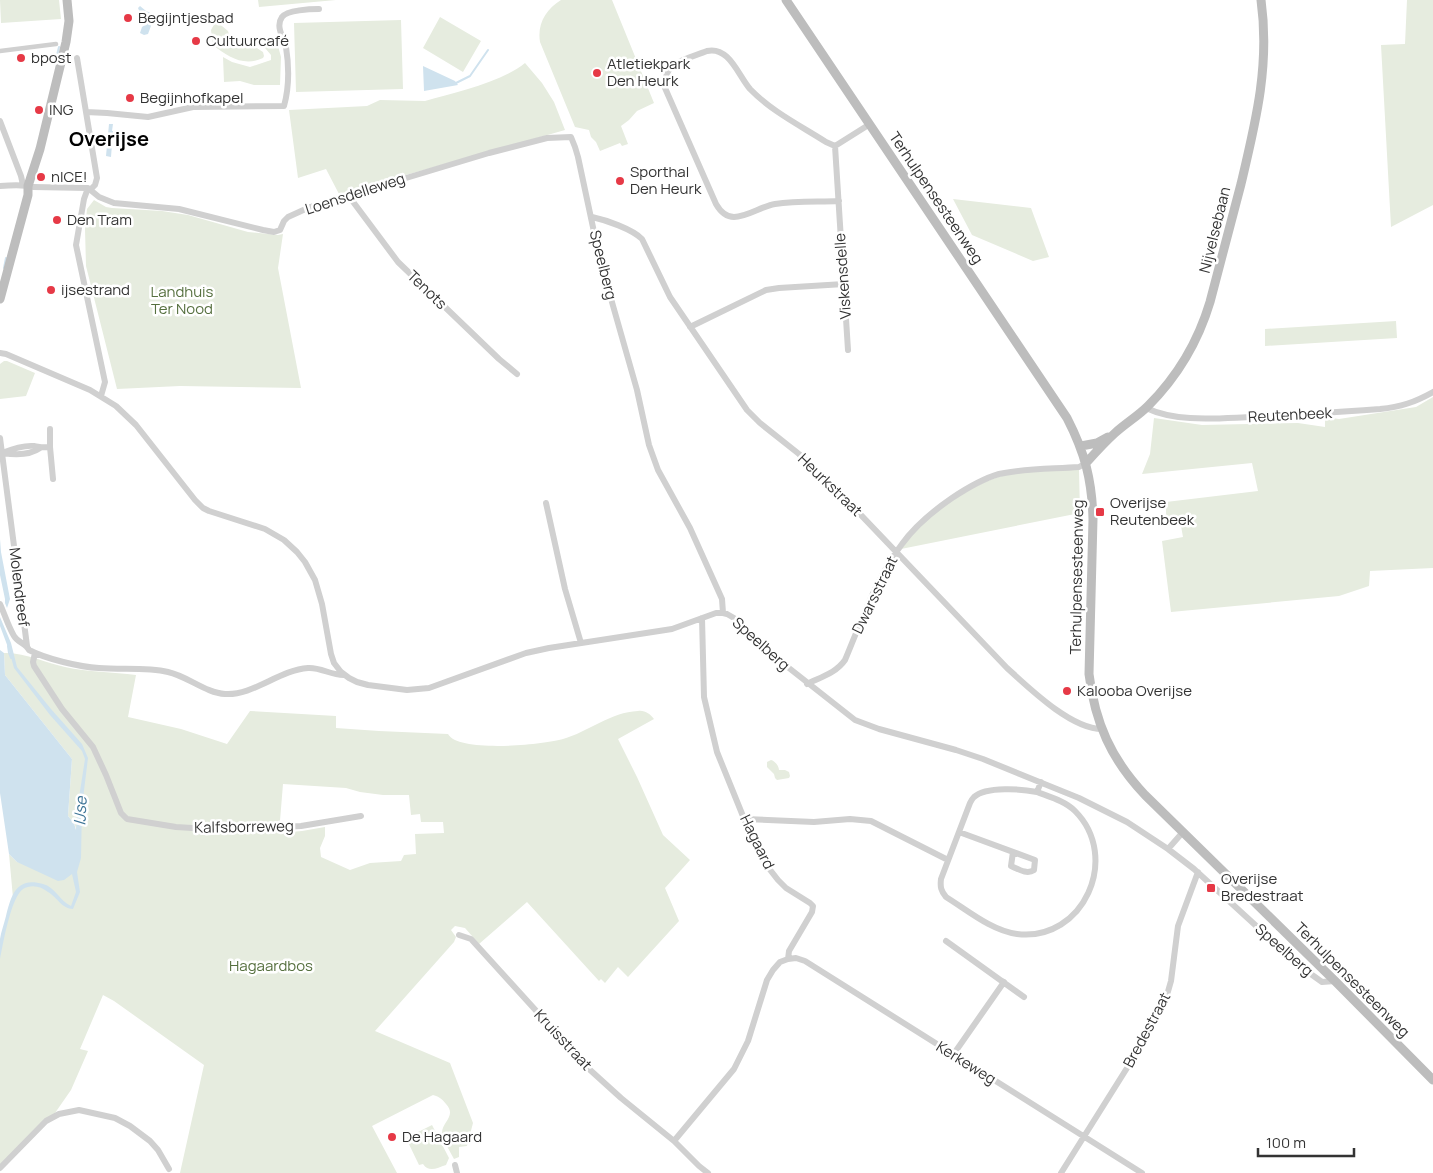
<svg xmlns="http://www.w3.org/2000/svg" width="1433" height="1173" font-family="Manrope,sans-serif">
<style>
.green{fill:#e6ecdf;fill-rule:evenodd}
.water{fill:#cfe2ee}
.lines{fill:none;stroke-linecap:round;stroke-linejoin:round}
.stream{stroke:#cfe2ee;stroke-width:2}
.pedestrian{stroke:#d0d0d0;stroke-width:4.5}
.minor{stroke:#d0d0d0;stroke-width:6}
.secondary{stroke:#bdbdbd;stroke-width:9}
.poi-dot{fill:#e63946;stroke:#fff;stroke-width:2}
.labels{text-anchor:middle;stroke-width:5;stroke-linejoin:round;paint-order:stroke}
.poi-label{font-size:15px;fill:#333;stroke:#fff;text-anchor:start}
.street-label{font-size:15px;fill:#333;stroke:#fff}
.park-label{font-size:15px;fill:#56703f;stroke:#fff}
.water-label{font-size:16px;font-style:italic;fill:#3f7597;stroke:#fff}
.district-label{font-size:20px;font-weight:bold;fill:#000;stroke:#fff}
</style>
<rect width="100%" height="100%" fill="#fff"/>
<path class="green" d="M0 0H59L61 19 1 23Z
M258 0H336L259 7Z
M561 0H612L654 103 637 111 629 120 621 126 628 144 622 146 620 143 600 151 596 142 591 137 589 130 575 127 540 42C537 24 546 9 561 0Z
M1407 0H1433V205L1391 227 1381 45 1405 44Z
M440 17 481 41 463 72 423 48Z
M401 20 403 89 296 92 294 23Z
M216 21 228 31 231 42 239 44 249 43 263 52 264 56 263 58C244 67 228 57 213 45L211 30Z
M268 43 278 46 281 57 280 85H254L240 81 224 82 223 57 232 62 250 67 271 60V55L265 48Z
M525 63 542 83 554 102 565 130 339 194 326 169 298 178 289 110 367 106 380 100 425 101C455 92 500 83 525 63Z
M953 199 1031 208 1049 257 1033 261 972 235Z
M94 200 106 207 112 208 162 211 188 215 248 232 278 235 283 234 278 268 301 388 180 386 117 389 86 266 85 229 87 209Z
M1396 321 1397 338 1265 346V329Z
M4 361H7L35 373 26 396 0 399V364Z
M1433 397V568L1370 571 1369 586 1339 596 1171 612 1162 541 1183 537 1181 526H1166V502L1258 491 1252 463 1142 474 1150 454 1154 418 1202 425 1298 423 1325 427V417L1339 419 1416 407Z
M1079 469 1080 513 901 549C924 517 964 487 1002 476 1026 469 1054 471 1079 469Z
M4 653C24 652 46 663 65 667 88 672 113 672 136 675L128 717 181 729 227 744 250 711 336 716V728L379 731 448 734C458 753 543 745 563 739 588 732 611 712 638 711 645 710 650 714 654 719L618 739 637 777 663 835 690 860 665 888 679 921 628 977 618 967 605 983 601 979 599 981 527 902 479 944 465 928 455 926 451 930 456 937 454 942 375 1031 450 1063 473 1123 467 1146 459 1147V1157L454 1159C450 1151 443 1141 442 1133 442 1122 457 1116 446 1104 442 1099 440 1097 433 1095L372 1126 397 1173H180L204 1065 114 1001 103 995 80 1049 88 1051 71 1090 55 1113 0 1171V948L13 898 9 854 17 862 74 868 75 844 77 831 74 823 68 816 72 759 5 675ZM283 784 346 788 360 792 383 795H409L411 815 420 814 421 822H443L444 833 415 834 416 854 404 855 401 861 370 863 350 870 321 857 320 848 325 836V827L302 831 279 833Z
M771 760C775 761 779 766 779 770H785L789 772 790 776 789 778 777 780 775 778 774 774 767 767V762Z
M432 1125 449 1158 446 1165C437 1168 429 1173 423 1164L419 1165 406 1138Z"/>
<path class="water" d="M140 6 146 11 155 15 148 34 144 35 140 33 142 27 145 25 138 8Z
M423 66 455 81 458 85 424 91Z
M109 124H113L112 131H113L111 157 106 156Z
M0 539 1 552 10 599 7 608 5 603V599L0 575Z
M0 617 11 643 17 667 51 709 82 744 88 758 82 807 81 858 77 872 80 892 73 909C62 909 57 897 48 892 41 886 31 884 23 889 11 897 3 944 0 959 0 953 0 946 0 939 1 932 4 924 6 916 11 896 16 876 43 884 55 887 60 901 71 906L76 892 72 874 64 880 58 881 17 862 9 854 0 793V650L4 653 5 675 72 759 68 816 74 823 76 830 78 804 85 759 82 751 50 715 14 668 9 650 0 626Z"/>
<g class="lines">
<path class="stream" d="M56 59 59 47
M456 83 470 76 488 50
M4 268 6 258
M8 646 9 653 11 658"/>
<path class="pedestrian" d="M0 51 56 44"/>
<path class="minor" d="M77 58 97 178 95 185 90 190
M86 112 107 113 148 117 193 107 284 106C289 88 289 66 286 47 284 38 275 27 282 17 287 10 311 9 319 9
M0 121 21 176 23 185
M835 146 826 142C801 126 771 111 750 89 738 75 729 46 707 51 687 59 662 62 665 88L716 204C720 211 725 217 734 217 747 217 762 206 775 204 796 201 818 202 839 201
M835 146 848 350
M835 146 870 124
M0 186C11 185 23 184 33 187L88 188 99 197 114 203 179 209 263 230 274 232 280 230 284 221 288 217 310 207 489 153 547 138 571 137 575 147 578 157 600 260 637 390 649 445 658 470 690 528 722 599 723 613
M88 188 84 199 76 245 105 382 101 396
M348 195 398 262 499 359 517 374
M592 217C606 220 632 229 642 239L670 297 747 410 760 423 799 454 838 491 1007 668C1029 688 1071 729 1102 729
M690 327 766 290 779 288 844 284
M0 353 6 354 90 390 116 406 136 425 195 500 203 508 209 511 265 529 284 540 297 552 305 562 315 580 322 604 331 654 334 663 341 672 349 678 357 682 368 685 407 690 429 688 526 653 549 648 672 629 716 613H723L727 614 734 618 761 646 855 720 879 729 956 750 983 759 1079 798 1127 822 1168 849 1194 869 1301 967 1322 982 1335 981
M1146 408C1178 423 1219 418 1253 417 1295 415 1338 412 1380 409 1401 407 1415 402 1433 392
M50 429V447
M0 438 27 646
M2 453C12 449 23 445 34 446 40 447 44 448 50 447L53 479
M3 453C15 455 30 455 40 448
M546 503 565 589 581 643
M0 604C5 615 8 626 14 636 18 643 26 643 29 650 46 659 80 667 99 668 122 670 146 667 168 672 187 676 206 693 225 694 253 696 279 670 308 668 321 667 332 676 345 675
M702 618 704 697 717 752 749 831 764 862 778 880 786 888 810 903 813 906 812 912 789 951 788 959
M35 653 33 662 34 666 62 709 93 747 106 775 121 813 127 819 176 827 225 830 301 826 361 816
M807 684C821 677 836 673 845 660 861 622 876 578 902 544 915 526 933 511 952 498 967 488 982 479 999 474 1025 468 1053 469 1079 467L1086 463
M1037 792C1050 797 1065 801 1075 811 1121 857 1084 942 1017 934 992 931 967 910 946 897 941 891 940 887 941 879L970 803C971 801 973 798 974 797 986 786 1023 789 1037 792L1041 782
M745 819 814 822 850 819 871 821 948 860
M959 832 1035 860 1034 870C1027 875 1018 869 1011 866L1013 852
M1168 849 1183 832
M459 935 471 939 589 1069 621 1098 674 1141
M946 941 1024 997
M953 1055 1004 982
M455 1165 457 1173
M0 1168 46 1121 59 1114 79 1110 115 1118 130 1126 150 1141 158 1150 169 1169
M708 1173 699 1166 674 1141 734 1069 748 1041 767 980 773 970 780 962 788 959 796 958 805 961 1142 1173
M1061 1173 1144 1041 1165 1002 1171 981 1178 926 1198 872"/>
<path class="secondary" d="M786 0 1067 418C1085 453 1092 480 1093 519L1089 674C1095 723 1111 759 1145 795L1335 981 1433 1080
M0 299 28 195V186L40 149 66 42 69 21 67 0
M1081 446 1097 443 1108 437
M1086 463C1095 453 1105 442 1115 433 1126 423 1138 416 1148 406 1178 376 1198 342 1210 302 1220 263 1231 223 1241 184 1256 121 1270 65 1261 0"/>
</g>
<g class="poi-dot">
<circle cx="128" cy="18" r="5"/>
<circle cx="196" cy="41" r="5"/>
<circle cx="21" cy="58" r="5"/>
<circle cx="597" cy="73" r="5"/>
<circle cx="130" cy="98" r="5"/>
<circle cx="39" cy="110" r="5"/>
<circle cx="41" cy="177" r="5"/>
<circle cx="620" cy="181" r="5"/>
<circle cx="57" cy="220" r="5"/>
<circle cx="51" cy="290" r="5"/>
<rect x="1095" y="507" width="10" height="10" rx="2.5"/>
<circle cx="1067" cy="691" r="5"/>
<rect x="1206" y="883" width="10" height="10" rx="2.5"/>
<circle cx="392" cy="1137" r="5"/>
</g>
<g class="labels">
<g class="poi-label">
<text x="138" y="23">Begijntjesbad</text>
<text x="206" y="46">Cultuurcafé</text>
<text x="31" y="63">bpost</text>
<text x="607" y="69">Atletiekpark<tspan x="607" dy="17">Den Heurk</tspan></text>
<text x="140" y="103">Begijnhofkapel</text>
<text x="49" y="115">ING</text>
<text x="630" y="177">Sporthal<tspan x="630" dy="17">Den Heurk</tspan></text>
<text x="51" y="182">nICE!</text>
<text x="67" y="225">Den Tram</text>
<text x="61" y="295">ijsestrand</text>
<text x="1110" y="508">Overijse<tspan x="1110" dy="17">Reutenbeek</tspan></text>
<text x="1077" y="696">Kalooba Overijse</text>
<text x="1221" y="884">Overijse<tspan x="1221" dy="17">Bredestraat</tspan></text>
<text x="402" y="1142">De Hagaard</text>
</g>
<g class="street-label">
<text transform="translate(355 194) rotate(-18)" y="5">Loensdelleweg</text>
<text transform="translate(936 198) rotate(56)" y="5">Terhulpensesteenweg</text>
<text transform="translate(1215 230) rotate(-76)" y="5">Nijvelsebaan</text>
<text transform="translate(603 265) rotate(76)" y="5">Speelberg</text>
<text transform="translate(843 276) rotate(-94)" y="5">Viskensdelle</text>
<text transform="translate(427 290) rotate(44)" y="5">Tenots</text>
<text transform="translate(1290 415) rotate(-3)" y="5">Reutenbeek</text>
<text transform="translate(830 485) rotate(44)" y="5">Heurkstraat</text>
<text transform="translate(1077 577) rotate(-89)" y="5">Terhulpensesteenweg</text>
<text transform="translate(19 587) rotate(83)" y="5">Molendreef</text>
<text transform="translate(875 595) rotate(-64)" y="5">Dwarsstraat</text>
<text transform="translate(761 644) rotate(42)" y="5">Speelberg</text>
<text transform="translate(244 827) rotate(-1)" y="5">Kalfsborreweg</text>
<text transform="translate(757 842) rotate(64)" y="5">Hagaard</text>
<text transform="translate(1284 950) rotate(41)" y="5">Speelberg</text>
<text transform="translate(1352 980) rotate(45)" y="5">Terhulpensesteenweg</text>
<text transform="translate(1147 1030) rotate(-62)" y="5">Bredestraat</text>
<text transform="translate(563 1040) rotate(47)" y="5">Kruisstraat</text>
<text transform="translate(966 1063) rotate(32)" y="5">Kerkeweg</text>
</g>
<g class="park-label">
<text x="182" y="297">Landhuis<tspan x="182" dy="17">Ter Nood</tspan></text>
<text x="271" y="971">Hagaardbos</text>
</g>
<g class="water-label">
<text transform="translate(80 811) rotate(-87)" y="6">IJse</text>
</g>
<g class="district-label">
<text x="109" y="146">Overijse</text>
</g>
</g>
<path d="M1258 1148v8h96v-8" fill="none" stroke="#333333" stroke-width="2.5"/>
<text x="1266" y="1148" font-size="15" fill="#333333" stroke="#ffffff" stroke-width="4" paint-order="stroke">100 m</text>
</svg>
